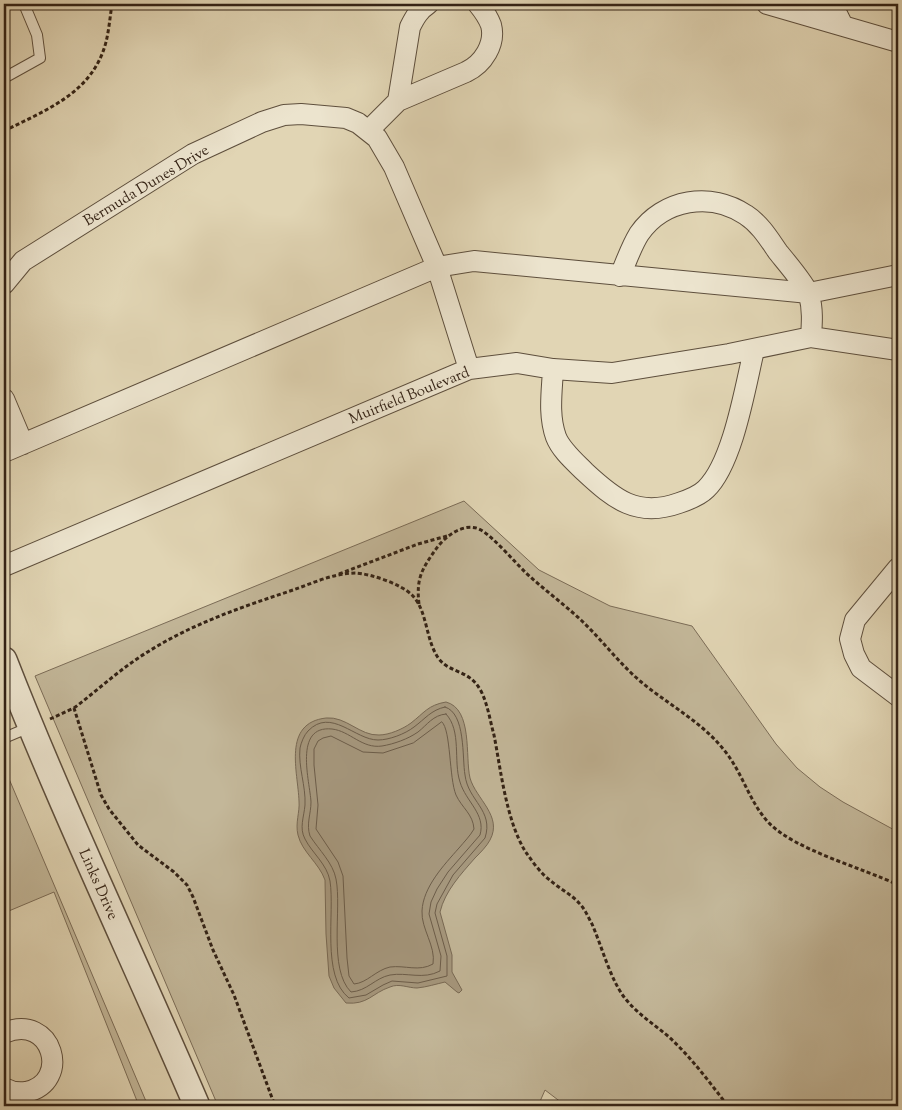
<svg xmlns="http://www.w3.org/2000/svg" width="902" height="1110" font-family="'Sorts Mill Goudy',serif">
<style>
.green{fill:#c3b799;stroke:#7b6c57}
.water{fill:#a6987e;stroke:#786954}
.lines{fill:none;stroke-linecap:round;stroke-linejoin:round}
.shore{stroke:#6c5d4a;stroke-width:1}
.service-casing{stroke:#5e4f3d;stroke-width:12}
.minor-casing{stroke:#5e4f3d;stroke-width:22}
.tertiary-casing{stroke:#5e4f3d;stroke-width:28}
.path{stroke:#332215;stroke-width:3;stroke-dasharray:4 2.5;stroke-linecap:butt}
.service{stroke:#ece4ce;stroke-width:10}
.minor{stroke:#ece4ce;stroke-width:20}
.tertiary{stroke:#ece4ce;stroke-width:25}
.labels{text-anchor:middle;stroke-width:4.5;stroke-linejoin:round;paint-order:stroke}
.street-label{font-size:15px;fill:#332215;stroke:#ece4ce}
</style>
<rect width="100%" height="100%" fill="#e1d5b4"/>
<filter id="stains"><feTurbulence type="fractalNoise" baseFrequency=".004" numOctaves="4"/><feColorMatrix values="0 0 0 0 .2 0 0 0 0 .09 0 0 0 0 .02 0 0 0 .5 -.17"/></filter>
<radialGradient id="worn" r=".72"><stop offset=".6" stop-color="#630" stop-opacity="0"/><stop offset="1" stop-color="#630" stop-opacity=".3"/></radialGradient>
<path class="green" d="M464 501 539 570 610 606 692 626 776 744 797 768 820 787 843 802 898 832V1106H566L545 1090 538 1106H218L35 676Z
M4 767 148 1106H139L54 892 4 913Z"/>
<path class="water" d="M446 702C473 709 465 757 470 778 476 799 503 816 490 840 487 846 480 853 475 858 461 874 445 891 440 912L452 955V972L462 990 459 993 457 992 445 982C436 984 427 987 417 988 408 988 399 983 390 987 372 993 368 1005 346 1003L334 988 329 976 326 934 325 880C319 863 302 852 298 835 295 823 300 812 299 801 298 772 282 723 326 718 346 716 360 736 379 735 389 735 403 729 411 723 424 713 428 705 446 702Z"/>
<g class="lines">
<path class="shore" d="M445 707C466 713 462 758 465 775 468 801 494 810 485 838L453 875 437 904 435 913 447 956V976L418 983 392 981 383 985 366 995 349 998C321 976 335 913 330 881 327 864 312 853 305 839 299 828 304 817 305 805 306 786 298 767 300 748 301 743 304 735 308 731 331 707 355 740 378 740 389 740 405 734 414 727 425 719 431 710 445 707Z
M446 714C462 731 453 761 460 782 466 802 486 814 480 835L448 872 437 889 431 902 429 914 441 956 440 971C423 980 407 972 390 975 375 978 367 991 351 992 328 969 342 909 336 879 333 863 319 850 310 836 306 824 311 814 311 802 310 782 293 725 332 729 350 731 362 749 382 746 394 744 408 739 418 732 427 725 433 715 446 714Z
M442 722C451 730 449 778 456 795 462 808 473 814 474 829 470 836 464 842 459 848 444 865 423 887 422 911 421 929 436 946 433 964 419 972 405 965 390 967 376 970 367 983 354 984L349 976 347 958 343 876 338 862 316 829 318 805 314 765V749L318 741 323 738 331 736 363 752 383 753 413 743Z"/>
<g class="service-casing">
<path id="service" d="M4 78 40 58 37 35 24 4
M4 738 30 727"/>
</g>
<g class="minor-casing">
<path id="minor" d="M767 4 898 42
M832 4 842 24
M398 101 410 27C415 17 419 10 428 4
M369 130 398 101 466 72C483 64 496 44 491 25 488 17 483 10 478 4
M620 276C626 262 631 247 639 234 663 199 711 191 746 215 760 224 769 239 778 252 786 262 806 285 809 295 813 309 812 323 811 337
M4 284 23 261 193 154 262 122 284 115 301 114 346 118 358 123 377 138 394 167 437 267 469 369
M553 369C552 391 548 415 556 437 561 450 575 462 585 472 614 499 637 518 679 503 688 500 699 496 706 489 733 463 745 388 754 350
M4 399 23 444
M4 452 437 267 474 261 809 293 898 275
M4 566 469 369 517 363 553 369 612 373 729 354 811 337 898 350
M898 568 855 620 850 639 854 654 861 668 898 696
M4 1033C53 1012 72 1083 26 1092 18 1093 11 1092 4 1088"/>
</g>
<g class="tertiary-casing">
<path id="tertiary" d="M4 660C63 811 133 957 197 1106"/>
</g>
<path class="path" d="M4 131C46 110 93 93 106 42 109 30 110 17 112 4
M339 574 418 544 447 536
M419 604C416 578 422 569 436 549 445 536 465 521 481 530 493 537 514 561 525 572 543 589 564 604 582 621 602 640 619 663 640 681 667 704 701 721 724 750 743 773 749 802 769 823 795 850 863 868 898 885
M74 708C98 690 120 669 146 653 191 624 242 607 293 590 313 583 334 573 356 573 371 574 401 584 412 595 428 611 425 640 439 659 451 674 469 669 481 691 488 705 490 721 494 735 501 771 506 819 525 851 532 861 541 874 551 881 560 889 571 894 579 903 585 909 588 917 592 924 602 947 610 978 624 997 637 1014 654 1024 669 1037 691 1057 710 1083 728 1106
M50 719 74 708 101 795 109 809 138 845 174 872 187 885 193 897 213 950 234 995 275 1106"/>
<use href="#service" class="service"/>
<use href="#minor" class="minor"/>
<use href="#tertiary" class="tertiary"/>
</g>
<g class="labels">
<g class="street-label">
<text transform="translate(146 185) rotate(-31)" y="5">Bermuda Dunes Drive</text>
<text transform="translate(409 395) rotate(-22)" y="5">Muirfield Boulevard</text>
<text transform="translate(99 884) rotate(66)" y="5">Links Drive</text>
</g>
</g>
<rect width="902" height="1110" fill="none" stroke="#e1d5b4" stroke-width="20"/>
<rect x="5" y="5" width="892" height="1100" fill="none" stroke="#332215" stroke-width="2.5"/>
<rect x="10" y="10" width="882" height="1090" fill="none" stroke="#332215"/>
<rect width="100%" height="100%" filter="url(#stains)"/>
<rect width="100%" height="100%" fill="url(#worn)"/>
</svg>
